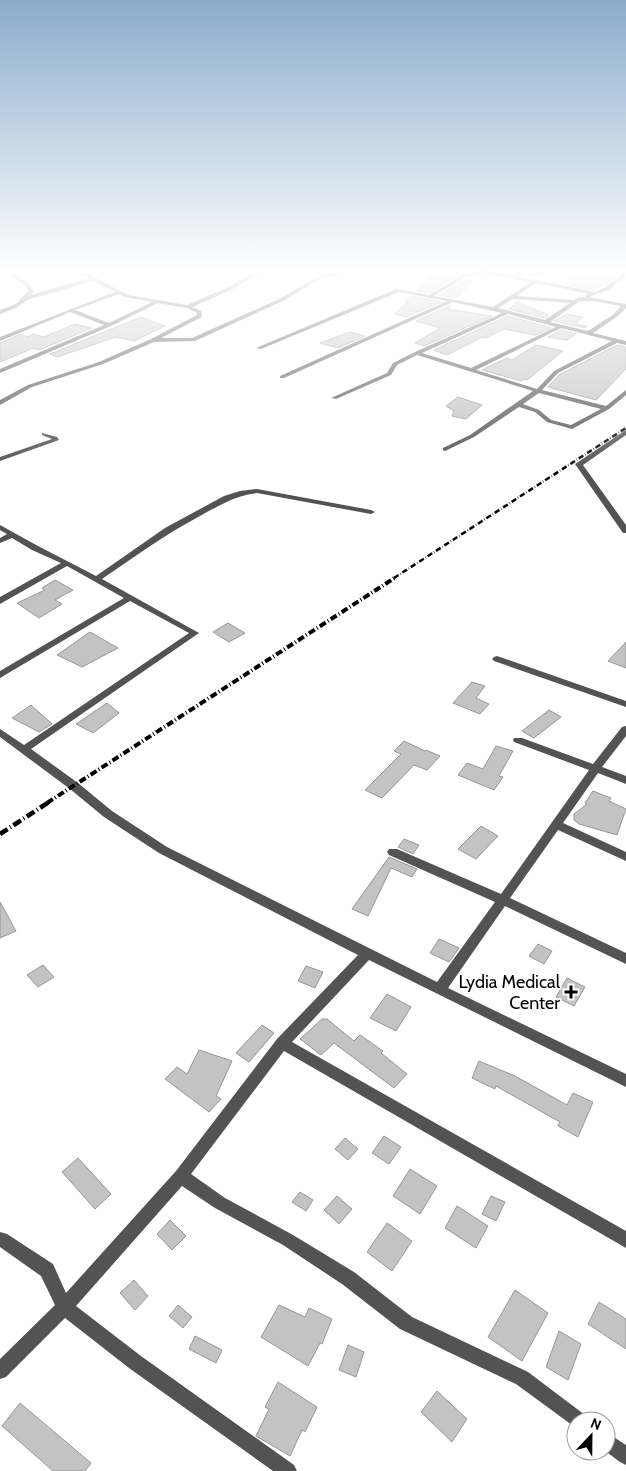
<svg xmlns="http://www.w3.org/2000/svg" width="626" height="1471" font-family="Cabin,sans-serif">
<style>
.building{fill:#c3c3c3;stroke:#979797}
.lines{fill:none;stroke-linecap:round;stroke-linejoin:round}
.street{fill:#535353;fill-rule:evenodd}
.rail-far2{stroke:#000;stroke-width:2.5;stroke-dasharray:5.5 2 0.5 2;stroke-linecap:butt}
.rail-far1{stroke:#000;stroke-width:4;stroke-dasharray:7 2.5 1 2.5;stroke-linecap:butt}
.rail{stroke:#000;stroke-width:4.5;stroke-dasharray:9 3 1 3;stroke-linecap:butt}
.poi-dot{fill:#000;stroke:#fff;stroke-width:2}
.labels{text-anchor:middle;stroke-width:4;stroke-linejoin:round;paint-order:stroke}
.near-poi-label{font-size:18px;fill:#000;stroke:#fff;text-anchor:end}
</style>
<rect width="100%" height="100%" fill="#fff"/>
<path class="building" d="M583 271 616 277 594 290 566 284Z
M431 275 454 278 429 293 416 291Z
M465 280 472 281 457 298 439 295Z
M411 296 441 302 406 317 395 314 408 302H405Z
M517 302 549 315 545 318 509 309Z
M451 305 448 309 492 316 424 346 415 343 440 328 416 321Z
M566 314 583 317 575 324 587 326 585 328 554 321Z
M508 316 551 328 536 335 504 329 485 338 482 337 447 355 434 350Z
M141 317 165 326 134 341 116 337 57 357 50 354Z
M75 324 92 328 39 350 33 348 0 362V343L21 334 28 337 33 334 44 337Z
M561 330 576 334 567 340 548 337Z
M350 332 365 336 338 348 320 343Z
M536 345 563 351 527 380 524 379 521 381 482 370 507 358 512 360Z
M617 345 626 347V369L596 400 548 387 559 375Z
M458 397 482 405 466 419 452 416 454 411 446 406Z
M55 580 73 590 55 600 62 604 39 618 17 603 45 590 42 588Z
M228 623 245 633 229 642 213 632Z
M90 632 118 648 82 667 57 655Z
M626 642V668L608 661Z
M472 682 485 686 476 698 489 704 480 714 453 703Z
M107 703 119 713 93 733 76 724Z
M31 705 52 724 39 732 12 718Z
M549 710 561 717 534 738 522 731Z
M404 741 425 751 426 750 440 756 427 770 414 765 382 798 365 790 401 754 394 751Z
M496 746 513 751 499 776 503 777 494 790 458 775 467 763 483 769Z
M593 791 611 798 609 801 626 809 617 835 579 824 574 820V814L587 804 585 803Z
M481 826 498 836 476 859 458 849Z
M404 839 419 845 413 854 398 847Z
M389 857 417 869 412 877 391 868 368 916 352 909Z
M0 902 16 931 0 938Z
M439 939 459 948 449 962 430 953Z
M538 944 552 951 544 964 529 956Z
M43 965 54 977 38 987 27 975Z
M306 966 323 972 315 988 298 981Z
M567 978 585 987 574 1006 556 997Z
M387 994 411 1007 396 1031 370 1018Z
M322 1019H327L354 1041 360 1035 383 1051 381 1053 407 1074 394 1088 334 1043 321 1055 300 1039Z
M262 1025 274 1033 249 1062 236 1053Z
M199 1050 232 1061 216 1096 221 1099 209 1112 165 1079 177 1067 187 1074Z
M479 1061 515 1076 567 1105 573 1093 593 1102 578 1137 558 1126 560 1122 496 1086 495 1089 472 1078Z
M384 1136 401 1147 389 1164 372 1153Z
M345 1138 358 1149 348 1160 335 1149Z
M78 1158 111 1194 95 1209 62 1172Z
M410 1169 437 1186 420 1214 393 1196Z
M300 1192 313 1200 306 1211 292 1202Z
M337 1196 352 1209 339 1224 324 1210Z
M491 1196 505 1202 496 1221 482 1214Z
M457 1206 488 1226 476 1248 445 1228Z
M170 1220 186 1236 172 1250 157 1234Z
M387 1223 412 1241 392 1271 367 1252Z
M134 1280 148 1296 135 1310 120 1293Z
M515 1290 548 1313 522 1361 488 1337Z
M599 1302 626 1319V1349L588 1324Z
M178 1305 192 1317 183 1328 169 1316Z
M279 1305 305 1317 309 1308 332 1319 322 1344 320 1343 308 1366 261 1337Z
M559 1331 581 1344 568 1380 546 1367Z
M195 1336 222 1350 216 1363 189 1349Z
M348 1345 364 1352 356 1377 339 1370Z
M278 1382 317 1407 305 1432 302 1430 290 1456 256 1436 269 1409 265 1407Z
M437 1391 467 1419 452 1442 421 1412Z
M20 1403 91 1463 85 1471H53L2 1426Z"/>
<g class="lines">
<path class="street" d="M1 269C12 269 28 281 34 291L31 295 89 278 73 269H79L128 295 187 305 229 287 260 269H266L233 289 192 307 201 311 202 317 161 338H192L281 298 320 275 331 274 341 269H348L334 276 323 277 285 300 195 341 154 342 103 364 32 387 0 405V400L28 385 99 362 151 339 197 315V313L187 308 158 303 111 326 0 373V369L104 325 70 312 0 341V337L115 292 93 281 27 300 16 308 0 314V310L16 304 28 291 26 286ZM119 294 125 297 152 302 109 323 75 310Z
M471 269H481L595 292 604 288 626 272V276L608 290 589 297 626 304V308L618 316 593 333 626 341V345L617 343 558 373 542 390 606 406 626 390V395L609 409 572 429 547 422 535 412 519 407 474 437 445 451 443 450V448L470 435 533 391 417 355 397 365 391 375 336 399 331 398 387 373 393 363 415 352 502 313 453 302 284 378H280V376L447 301 399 292 261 349 256 348 396 289 429 295 464 274 479 272ZM483 273 531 282 493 307 434 296 467 276ZM536 283 589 294 585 296 587 297H579L574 300 517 296ZM513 299 570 303 545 320 498 308ZM580 301H592L621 306 614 314 588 331 550 322ZM508 314 556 327 471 368 422 353ZM561 328 612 341 554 371 537 389 476 370ZM539 393 601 409 571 425 551 420 539 410 523 404Z
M545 269H551L543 274 516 276 513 274 516 272H542Z
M626 430V435L583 465 626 525V533H623L575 464Z
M42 433 57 437 59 440 0 461V457L52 439 42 435Z
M257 489 371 510 375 512 371 514 257 493C234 496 220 505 200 516 166 534 134 557 102 579L199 633 31 749 78 783 112 811 167 847 437 982 495 902 389 855 387 852 389 849H397L501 894 589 770 514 742 513 740 514 738H522L593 764 622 727 626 726V736L602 767 626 776V784L598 773 563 823 626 852V861L558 830 510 898 626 953V964L505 906 448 988 626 1074V1087L369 960 292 1042 626 1231V1248L284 1051 191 1174 225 1198 293 1235 354 1272 412 1317 528 1372 585 1415 588 1421H576V1428L516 1384 400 1329 342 1284 283 1245 215 1208 182 1186 76 1306 141 1356 294 1465 297 1471H273L129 1368 65 1318 6 1377 0 1379V1359L55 1305 41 1276 0 1247V1232L7 1234 53 1264 66 1293 176 1171 277 1039 358 955 159 853 104 817 70 789 0 737V729L24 745 189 633 130 601 0 678V671L124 598 67 566 0 604V597L61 563 32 550 12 538 0 543V538L7 534 0 530V525L38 546 96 576 165 528 224 496 240 491Z
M497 656 626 701V707L494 661 492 659 494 657Z
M606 1432 626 1445V1465L620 1462 605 1451Z"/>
<path class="rail-far2" d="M394 578 626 428"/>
<path class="rail-far1" d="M47 803 396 577"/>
<path class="rail" d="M0 834 49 802"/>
</g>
<linearGradient id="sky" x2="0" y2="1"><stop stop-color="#8baccc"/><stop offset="0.57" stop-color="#fff"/><stop offset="1" stop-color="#fff" stop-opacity="0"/></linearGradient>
<rect width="626" height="475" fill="url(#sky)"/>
<path class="poi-dot" d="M568.5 984.5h5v5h5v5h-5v5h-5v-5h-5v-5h5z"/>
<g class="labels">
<g class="near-poi-label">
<text x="560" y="988">Lydia Medical<tspan x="560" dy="21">Center</tspan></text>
</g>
</g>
<g transform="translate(591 1436) rotate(22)"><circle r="24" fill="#ffffff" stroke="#999999"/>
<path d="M0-4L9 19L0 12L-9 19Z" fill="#000000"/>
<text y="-8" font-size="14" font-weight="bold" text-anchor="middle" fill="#000000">N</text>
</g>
</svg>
